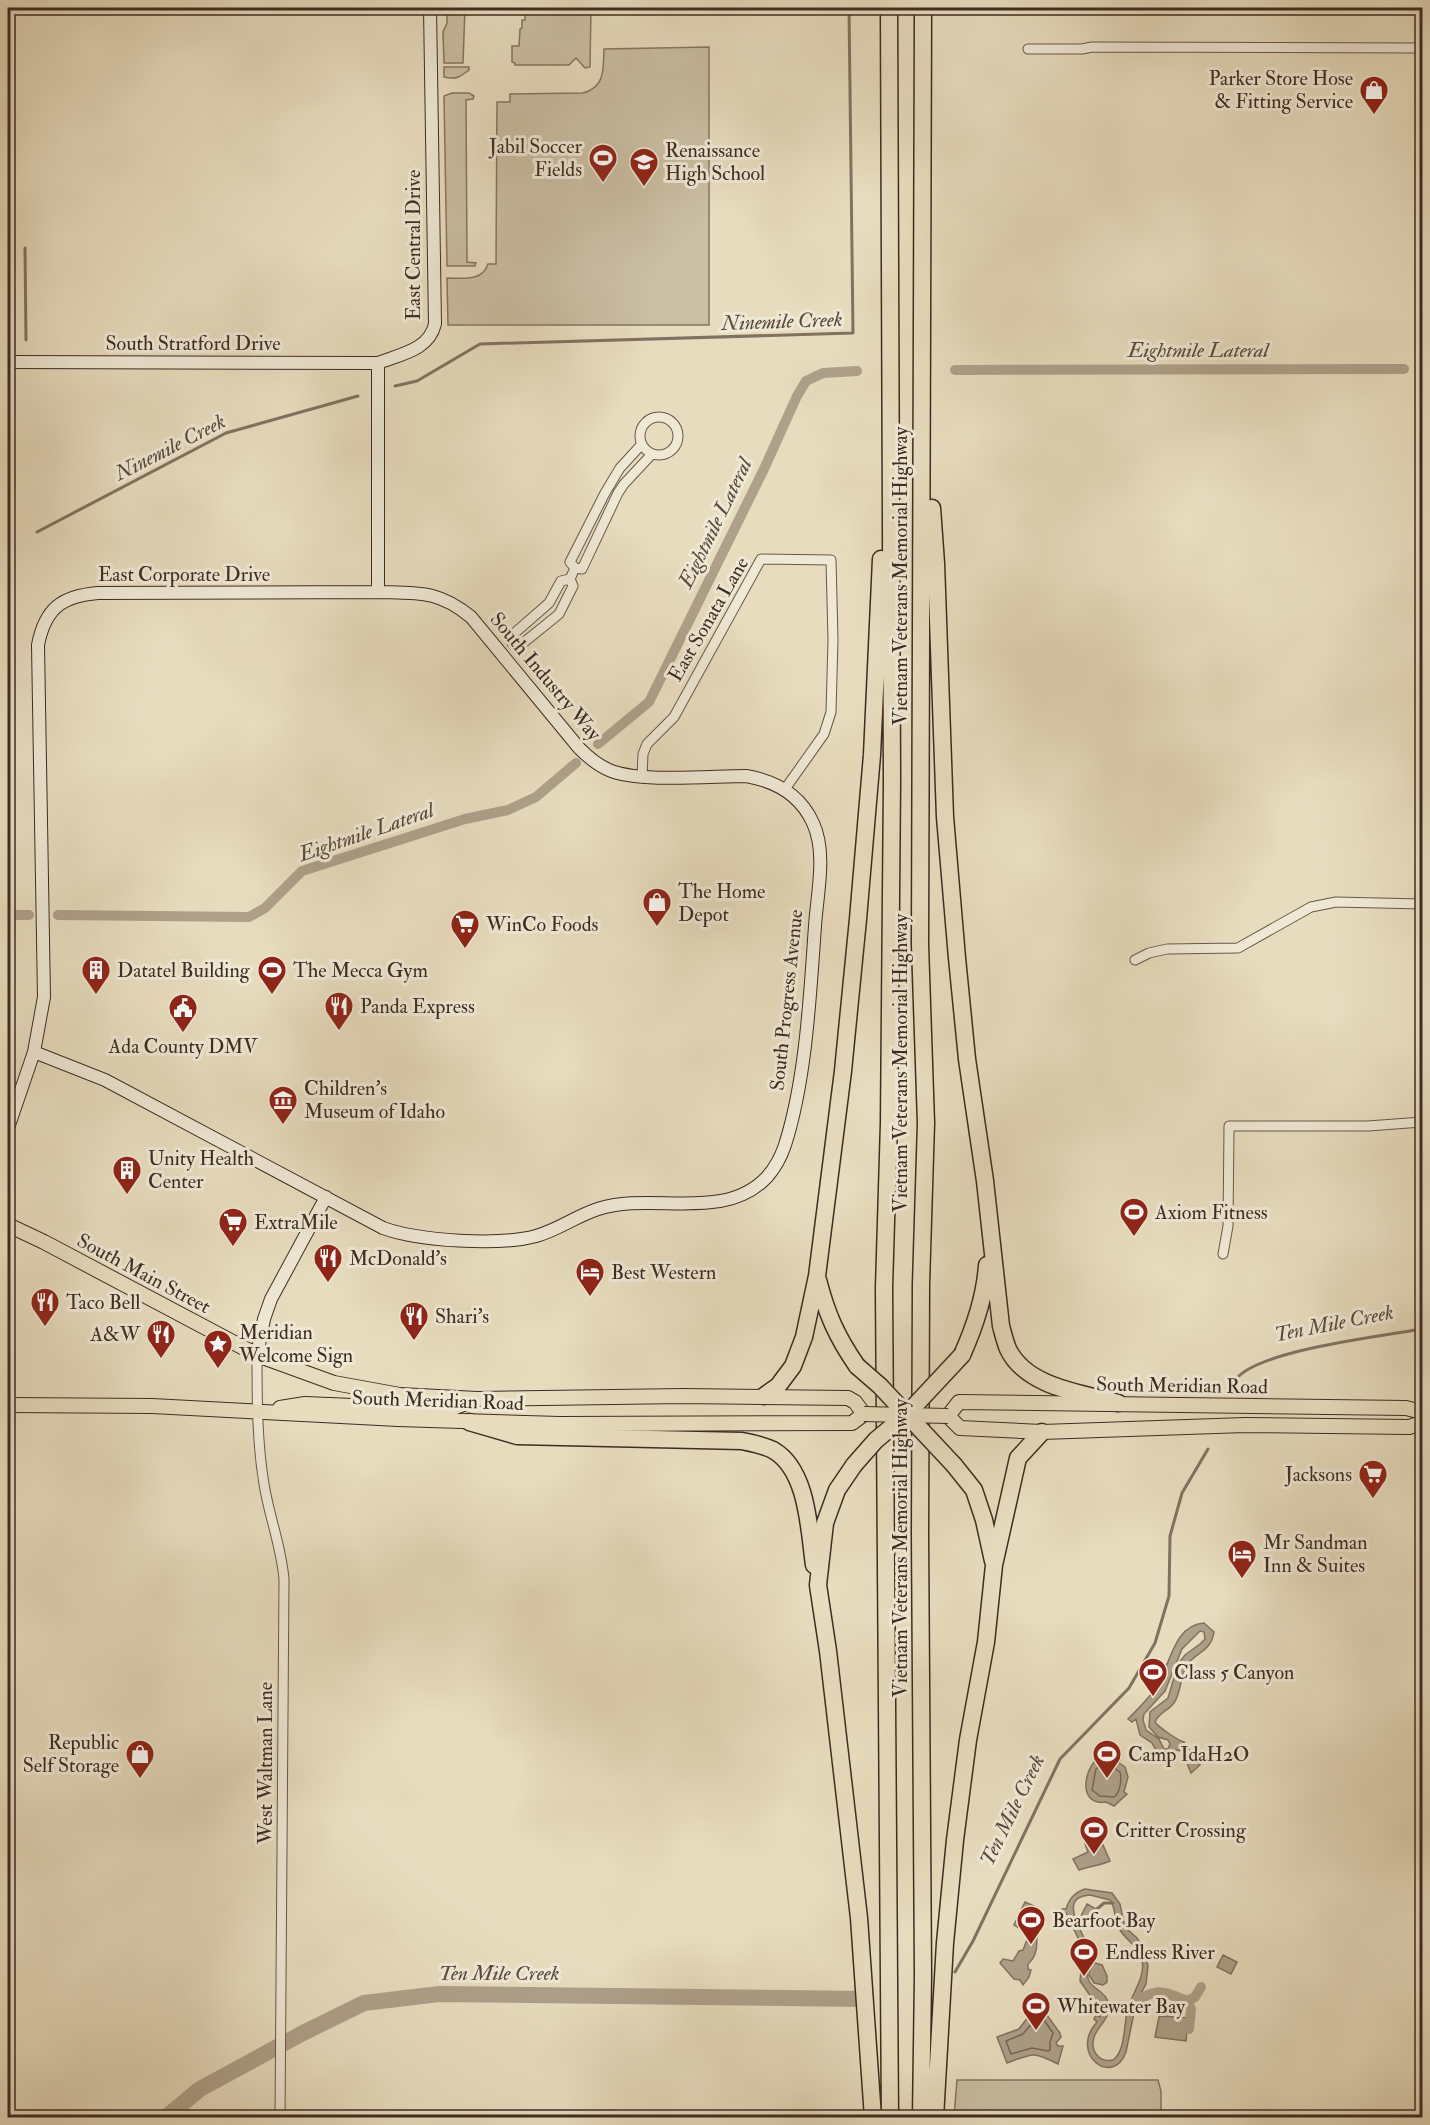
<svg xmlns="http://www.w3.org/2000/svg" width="1430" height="2125" font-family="'IM FELL Double Pica',serif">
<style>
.green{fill:#cabea3;stroke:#847562;stroke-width:1.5}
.water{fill:#aea089;stroke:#817260;stroke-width:1.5;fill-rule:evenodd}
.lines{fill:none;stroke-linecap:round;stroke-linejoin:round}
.shore{stroke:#766656;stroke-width:1.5}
.stream{stroke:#817260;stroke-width:3}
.canal{stroke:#aea089;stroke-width:10}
.river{stroke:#aea089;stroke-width:16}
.street-casing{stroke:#685849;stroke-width:11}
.secondary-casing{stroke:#3e2c22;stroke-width:14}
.primary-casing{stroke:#3e2c22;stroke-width:16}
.highway-casing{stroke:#3e2c22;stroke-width:19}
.street{stroke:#efe8d5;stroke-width:9}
.secondary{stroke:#efe8d5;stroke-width:12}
.primary{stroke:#e7dcbe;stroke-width:14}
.highway{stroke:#e7dcbe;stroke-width:16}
.primary-bridge-casing{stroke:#3e2c22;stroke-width:16;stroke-linecap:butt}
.highway-bridge-casing{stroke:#3e2c22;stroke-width:19;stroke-linecap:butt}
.primary-bridge{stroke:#e7dcbe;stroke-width:14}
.highway-bridge{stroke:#e7dcbe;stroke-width:16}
.labels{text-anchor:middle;stroke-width:6;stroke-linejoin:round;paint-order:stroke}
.poi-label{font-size:20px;fill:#3e2c22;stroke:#efe8d5;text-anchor:start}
.street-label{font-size:20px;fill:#3e2c22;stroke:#efe8d5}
.water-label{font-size:21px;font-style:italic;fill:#5a493c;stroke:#efe8d5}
</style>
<rect width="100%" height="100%" fill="#e7dcbe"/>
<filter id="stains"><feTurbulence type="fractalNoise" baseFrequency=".00333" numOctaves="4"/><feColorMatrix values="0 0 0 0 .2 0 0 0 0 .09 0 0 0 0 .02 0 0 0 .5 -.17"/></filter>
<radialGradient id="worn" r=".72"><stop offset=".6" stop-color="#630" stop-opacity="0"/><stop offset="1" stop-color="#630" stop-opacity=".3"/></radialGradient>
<path class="green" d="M447 8H465L463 63H444L443 32 447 23Z
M566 8H591L590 67 585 68 576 58 569 65H515V63L512 62V46H519L520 29 522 28V20H525V12H566Z
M709 47V325H448L447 278C463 278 482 282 488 264H496L497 102H510V94L583 93C606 87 603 68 604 49Z
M444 67H469V70C460 77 456 80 444 77Z
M452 93H469L474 96 473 99 466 100 467 262 476 263 475 266H447L444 96Z
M957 2080H1158L1161 2091V2117H954Z"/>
<path class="water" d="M1204 1623 1214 1632C1211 1653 1195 1651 1186 1667 1180 1678 1181 1693 1174 1703 1168 1711 1159 1712 1155 1722 1158 1727 1179 1741 1184 1742L1200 1765 1191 1773 1182 1751 1175 1750 1173 1754 1162 1756 1157 1752 1152 1743 1140 1735 1136 1719 1132 1722 1128 1719C1138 1709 1148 1699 1156 1688 1170 1667 1173 1625 1204 1623ZM1200 1631 1204 1632 1205 1639 1200 1644 1185 1655 1178 1664 1168 1698 1150 1712 1149 1727 1158 1737 1168 1740 1170 1744 1168 1749H1164L1159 1739 1146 1730 1143 1720 1144 1714 1165 1691 1182 1649Z
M1105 1754 1114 1760 1117 1758 1120 1760 1118 1762 1125 1767 1128 1777 1124 1792 1127 1794 1114 1806 1106 1802C1075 1807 1084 1761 1105 1754Z
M1089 1838 1097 1840V1847L1103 1845 1110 1861C1099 1866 1089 1866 1079 1870L1073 1859 1088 1852 1085 1844Z
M1085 1889 1112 1893 1120 1904 1124 1923 1128 1930 1137 1938 1144 1949 1148 1966 1146 1984 1136 2003 1126 2052C1113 2088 1068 2054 1097 2022L1094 2019 1096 2015 1100 2017 1101 2005 1089 1994 1080 1981 1082 1960 1079 1940 1066 1913H1062V1909H1066C1069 1899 1075 1892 1085 1889ZM1090 1895 1110 1900C1117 1909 1113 1920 1120 1930 1126 1940 1140 1948 1142 1960 1146 1979 1130 1995 1127 2012 1124 2026 1125 2052 1113 2060 1099 2063 1090 2051 1094 2037 1099 2024 1112 2018 1108 2002 1105 1991 1094 1990 1089 1981 1085 1972 1088 1958 1087 1948L1090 1947 1089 1942 1086 1943C1081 1928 1058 1897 1090 1895Z
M1025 1902 1038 1908C1031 1926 1045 1949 1028 1964V1969L1031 1970 1029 1977 1023 1985 1020 1980 1014 1979 1000 1963 1003 1959 1013 1961 1019 1951 1023 1950 1027 1940 1030 1938 1028 1933 1014 1925Z
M1087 1904 1098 1910 1092 1922 1081 1916Z
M1223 1955 1237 1962 1231 1974 1217 1967Z
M1095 1963 1102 1965 1107 1976V1982L1103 1985 1094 1983 1089 1975 1090 1966Z
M1042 2001 1044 2011 1060 2033 1061 2037 1056 2043 1058 2046H1063L1058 2064C1033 2051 1033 2053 1007 2063L997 2037 1019 2029 1037 2005Z
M1164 2016 1188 2018 1186 2041 1155 2037 1159 2017Z"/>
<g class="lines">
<path class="shore" d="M1105 1761 1120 1772C1122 1779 1120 1793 1114 1797L1100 1796 1092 1790 1096 1769Z
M1038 2016 1044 2020 1053 2033 1050 2042V2050L1048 2051 1032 2048 1011 2054 1006 2041 1023 2034Z"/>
<path class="stream" d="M25 248 26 340
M395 386 417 381 480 344 853 333 849 8
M37 532 226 433 358 396
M1234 1382C1251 1351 1378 1337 1415 1330
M1097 1909 1104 1903H1113
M955 1972 973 1941 1060 1759 1129 1688 1155 1643 1169 1596 1170 1536 1182 1493 1208 1449"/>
<path class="canal" d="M955 370 1404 369
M598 744 649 702 764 469 797 396 806 381 823 373 857 371
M8 915H29
M58 915 249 917 265 908 302 871 465 819 508 810 536 797 576 763
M1187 2001 1195 1997 1201 1987
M1133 2003C1158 1987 1161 1991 1187 2001L1191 2009 1189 2029 1174 2028"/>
<path class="river" d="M165 2118 200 2089 303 2033 364 2003 439 1994 865 1999"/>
<g class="street-casing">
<path id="street" d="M1028 49H1082L1092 47 1422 48
M640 436a19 19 0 1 1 38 0a19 19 0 1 1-38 0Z
M575 568 570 562 605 493 620 468 642 444
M575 568 582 569 618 493 624 484 652 454
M512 643 517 648 559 614 573 586 570 579 575 568
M512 643 510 637 549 603 561 581 570 579
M642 777 643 754 647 744 674 717 761 559 831 560 833 640 831 712 824 734 785 789
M1135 960 1149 953 1167 949 1238 948 1311 907 1336 902 1422 904
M1223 1254 1228 1226 1229 1126H1368L1422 1122
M257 1355C257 1398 257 1442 264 1484 269 1516 281 1545 284 1579L280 2118"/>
</g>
<g class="secondary-casing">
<path id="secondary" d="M1422 8V52
M8 362 378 363C401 354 429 350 435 324L430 8
M378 363V592
M8 1128 34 1052 44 997 38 645C45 609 61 596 98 593L378 592C418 593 438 590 471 617L579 748C588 757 597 765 609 770 639 783 711 776 746 776 775 781 800 794 813 823 827 853 817 894 815 926 810 996 806 1079 785 1145 781 1157 775 1168 767 1177 724 1223 652 1191 598 1209 576 1216 558 1230 536 1236 499 1246 419 1241 383 1228L105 1080 34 1052
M257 1355 264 1319 271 1299 326 1197"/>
</g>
<g class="primary-casing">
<path id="primary" d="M8 1225 44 1242 257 1355 334 1383 400 1395 477 1399 683 1396 848 1398 855 1402 864 1414 852 1423 560 1424 398 1419 152 1406 8 1405
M280 1408 305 1404 448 1410 471 1401
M1422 1412 1406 1408 959 1402 948 1416 960 1428 1042 1432 1245 1425 1409 1427 1422 1423"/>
</g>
<g class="highway-casing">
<path id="highway" d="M889 8 892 781 889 1123 884 1288 890 2118
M932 508 936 563 945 817 957 958 967 1059 985 1181 1001 1326C1003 1333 1005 1342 1008 1349 1026 1387 1081 1393 1118 1403
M818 1280C827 1315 837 1337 857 1366
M962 1355C975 1326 985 1297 987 1265
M764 1396 778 1386 793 1366 804 1337 817 1276 843 1071 858 919 872 755 881 559
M469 1422 517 1436 742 1441C752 1443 763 1445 773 1450 808 1470 809 1530 814 1565
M854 1465 837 1490 825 1523 818 1585 828 1651 859 1918 873 2118
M954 1465 974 1490 984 1520 993 1561
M921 2118 923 1975 920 1534 921 1284 926 1123 920 945 923 8
M935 2118 945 1943 955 1840 968 1740 986 1642 994 1565 1018 1458 1042 1432"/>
</g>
<use href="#street" class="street"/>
<use href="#secondary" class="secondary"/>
<use href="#primary" class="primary"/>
<use href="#highway" class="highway"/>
<g class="primary-bridge-casing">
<path id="primary-bridge" d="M864 1414 948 1416"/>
</g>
<g class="highway-bridge-casing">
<path id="highway-bridge" d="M857 1366 880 1386 954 1465
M854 1465 876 1440 906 1415 962 1355"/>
</g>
<use href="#primary-bridge" class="primary-bridge"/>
<use href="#highway-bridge" class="highway-bridge"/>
</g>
<defs>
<g id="shop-pin" transform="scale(1.5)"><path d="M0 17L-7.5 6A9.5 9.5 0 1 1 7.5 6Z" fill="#8f2418" stroke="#efe8d5"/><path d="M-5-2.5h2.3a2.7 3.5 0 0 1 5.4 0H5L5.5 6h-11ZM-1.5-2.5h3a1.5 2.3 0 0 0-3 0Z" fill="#fff"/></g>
<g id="stadium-pin" transform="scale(1.5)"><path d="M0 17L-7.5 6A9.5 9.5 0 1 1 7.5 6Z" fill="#8f2418" stroke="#efe8d5"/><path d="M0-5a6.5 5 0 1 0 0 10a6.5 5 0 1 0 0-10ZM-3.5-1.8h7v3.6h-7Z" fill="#fff"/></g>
<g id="school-pin" transform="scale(1.5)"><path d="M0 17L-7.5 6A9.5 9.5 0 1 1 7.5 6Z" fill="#8f2418" stroke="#efe8d5"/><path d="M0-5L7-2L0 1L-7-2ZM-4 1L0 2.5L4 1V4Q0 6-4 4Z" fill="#fff"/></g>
<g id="supermarket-pin" transform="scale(1.5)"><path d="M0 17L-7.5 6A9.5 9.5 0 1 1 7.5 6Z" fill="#8f2418" stroke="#efe8d5"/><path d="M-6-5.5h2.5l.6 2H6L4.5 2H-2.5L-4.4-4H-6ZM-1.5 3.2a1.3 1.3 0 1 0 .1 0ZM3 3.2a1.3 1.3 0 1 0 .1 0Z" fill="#fff"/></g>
<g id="building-pin" transform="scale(1.5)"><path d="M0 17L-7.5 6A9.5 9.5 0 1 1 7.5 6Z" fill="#8f2418" stroke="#efe8d5"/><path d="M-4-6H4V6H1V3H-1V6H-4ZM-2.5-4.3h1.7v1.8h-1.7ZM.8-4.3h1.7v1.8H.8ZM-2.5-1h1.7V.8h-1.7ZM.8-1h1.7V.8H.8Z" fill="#fff"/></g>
<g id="restaurant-pin" transform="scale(1.5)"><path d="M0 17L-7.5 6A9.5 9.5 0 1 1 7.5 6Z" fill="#8f2418" stroke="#efe8d5"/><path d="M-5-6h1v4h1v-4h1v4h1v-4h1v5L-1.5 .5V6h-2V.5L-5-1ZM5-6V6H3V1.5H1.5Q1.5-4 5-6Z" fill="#fff"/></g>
<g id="civic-pin" transform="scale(1.5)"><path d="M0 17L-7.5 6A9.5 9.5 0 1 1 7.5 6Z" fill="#8f2418" stroke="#efe8d5"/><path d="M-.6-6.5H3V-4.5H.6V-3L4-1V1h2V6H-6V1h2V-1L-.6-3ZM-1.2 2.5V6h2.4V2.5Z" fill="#fff"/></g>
<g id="museum-pin" transform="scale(1.5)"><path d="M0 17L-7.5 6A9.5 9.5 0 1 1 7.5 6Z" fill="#8f2418" stroke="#efe8d5"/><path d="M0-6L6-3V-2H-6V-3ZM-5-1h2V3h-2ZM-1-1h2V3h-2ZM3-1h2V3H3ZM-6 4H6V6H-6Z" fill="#fff"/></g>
<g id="hotel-pin" transform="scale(1.5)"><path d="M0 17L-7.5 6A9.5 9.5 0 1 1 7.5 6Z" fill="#8f2418" stroke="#efe8d5"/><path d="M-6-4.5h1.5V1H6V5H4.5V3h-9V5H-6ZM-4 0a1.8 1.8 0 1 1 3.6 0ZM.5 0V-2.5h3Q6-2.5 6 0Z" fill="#fff"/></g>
<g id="sight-pin" transform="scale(1.5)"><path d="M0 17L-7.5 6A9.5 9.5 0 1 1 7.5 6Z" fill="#8f2418" stroke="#efe8d5"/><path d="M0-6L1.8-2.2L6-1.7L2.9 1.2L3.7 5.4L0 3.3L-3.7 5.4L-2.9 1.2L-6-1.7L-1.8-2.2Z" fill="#fff"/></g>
</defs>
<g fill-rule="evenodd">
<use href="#shop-pin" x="1374" y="90"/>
<use href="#stadium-pin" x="603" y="158"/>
<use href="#school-pin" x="644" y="162"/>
<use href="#shop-pin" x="657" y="902"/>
<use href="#supermarket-pin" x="465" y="924"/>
<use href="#building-pin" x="96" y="970"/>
<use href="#stadium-pin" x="272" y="970"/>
<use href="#restaurant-pin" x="339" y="1006"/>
<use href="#civic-pin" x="183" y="1008"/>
<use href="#museum-pin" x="283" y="1100"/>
<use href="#building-pin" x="127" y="1170"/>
<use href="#stadium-pin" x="1134" y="1212"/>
<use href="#supermarket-pin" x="233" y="1222"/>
<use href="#restaurant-pin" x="328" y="1258"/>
<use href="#hotel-pin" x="590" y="1272"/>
<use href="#restaurant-pin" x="45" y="1302"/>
<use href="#restaurant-pin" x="414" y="1316"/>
<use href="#restaurant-pin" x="161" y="1334"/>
<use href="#sight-pin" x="218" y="1344"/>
<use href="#supermarket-pin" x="1373" y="1474"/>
<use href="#hotel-pin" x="1242" y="1554"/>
<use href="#stadium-pin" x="1153" y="1672"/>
<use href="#shop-pin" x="140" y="1754"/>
<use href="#stadium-pin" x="1107" y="1754"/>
<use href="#stadium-pin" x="1094" y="1830"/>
<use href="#stadium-pin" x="1031" y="1920"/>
<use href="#stadium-pin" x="1084" y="1952"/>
<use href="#stadium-pin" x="1036" y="2006"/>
</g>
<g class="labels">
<g class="poi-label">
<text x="1353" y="85" text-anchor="end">Parker Store Hose<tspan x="1353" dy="23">&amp; Fitting Service</tspan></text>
<text x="582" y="153" text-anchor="end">Jabil Soccer<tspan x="582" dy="23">Fields</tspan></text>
<text x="665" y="157">Renaissance<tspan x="665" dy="23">High School</tspan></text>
<text x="678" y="898">The Home<tspan x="678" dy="23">Depot</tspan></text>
<text x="486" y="931">WinCo Foods</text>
<text x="117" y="977">Datatel Building</text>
<text x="293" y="977">The Mecca Gym</text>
<text x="360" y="1013">Panda Express</text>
<text x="183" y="1053" text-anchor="middle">Ada County DMV</text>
<text x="304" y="1095">Children's<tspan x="304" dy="23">Museum of Idaho</tspan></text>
<text x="148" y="1165">Unity Health<tspan x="148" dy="23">Center</tspan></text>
<text x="1155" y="1219">Axiom Fitness</text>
<text x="254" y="1229">ExtraMile</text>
<text x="349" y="1265">McDonald's</text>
<text x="611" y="1279">Best Western</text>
<text x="66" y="1309">Taco Bell</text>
<text x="435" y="1323">Shari's</text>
<text x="239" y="1339">Meridian<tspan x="239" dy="23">Welcome Sign</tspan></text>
<text x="140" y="1341" text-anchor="end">A&amp;W</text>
<text x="1352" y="1481" text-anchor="end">Jacksons</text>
<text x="1263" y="1549">Mr Sandman<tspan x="1263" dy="23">Inn &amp; Suites</tspan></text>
<text x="1174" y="1679">Class 5 Canyon</text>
<text x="119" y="1749" text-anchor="end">Republic<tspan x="119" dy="23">Self Storage</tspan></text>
<text x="1128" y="1761">Camp IdaH2O</text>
<text x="1115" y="1837">Critter Crossing</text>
<text x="1052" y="1927">Bearfoot Bay</text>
<text x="1105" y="1959">Endless River</text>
<text x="1057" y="2013">Whitewater Bay</text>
</g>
<g class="street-label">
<text transform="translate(413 245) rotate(-90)" y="7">East Central Drive</text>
<text x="193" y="350">South Stratford Drive</text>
<text x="184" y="581">East Corporate Drive</text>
<text transform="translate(900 576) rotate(-90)" y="7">Vietnam Veterans Memorial Highway</text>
<text transform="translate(708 619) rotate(-60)" y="7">East Sonata Lane</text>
<text transform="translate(546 676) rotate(50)" y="7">South Industry Way</text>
<text transform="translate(786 1000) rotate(-84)" y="7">South Progress Avenue</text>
<text transform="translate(900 1063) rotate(-90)" y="7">Vietnam Veterans Memorial Highway</text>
<text transform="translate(144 1273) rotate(28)" y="7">South Main Street</text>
<text transform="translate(1182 1385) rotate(1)" y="7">South Meridian Road</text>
<text transform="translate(438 1400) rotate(2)" y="7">South Meridian Road</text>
<text transform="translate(900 1548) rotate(-90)" y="7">Vietnam Veterans Memorial Highway</text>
<text transform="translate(265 1763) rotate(-90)" y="7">West Waltman Lane</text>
</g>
<g class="water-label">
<text transform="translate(782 321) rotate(-2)" y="7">Ninemile Creek</text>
<text x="1198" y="357">Eightmile Lateral</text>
<text transform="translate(170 447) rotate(-27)" y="7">Ninemile Creek</text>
<text transform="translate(715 523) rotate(-64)" y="7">Eightmile Lateral</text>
<text transform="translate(366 832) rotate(-19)" y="7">Eightmile Lateral</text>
<text transform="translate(1334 1323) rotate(-11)" y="7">Ten Mile Creek</text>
<text transform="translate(1012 1810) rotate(-64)" y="7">Ten Mile Creek</text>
<text x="499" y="1980">Ten Mile Creek</text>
</g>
</g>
<rect width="1430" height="2125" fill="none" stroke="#e7dcbe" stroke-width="30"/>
<rect x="9" y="9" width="1412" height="2107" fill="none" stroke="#3e2c22" stroke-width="3"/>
<rect x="15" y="15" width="1400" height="2095" fill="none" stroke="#3e2c22" stroke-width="1.5"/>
<rect width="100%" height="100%" filter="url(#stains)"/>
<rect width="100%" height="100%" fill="url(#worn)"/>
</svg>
